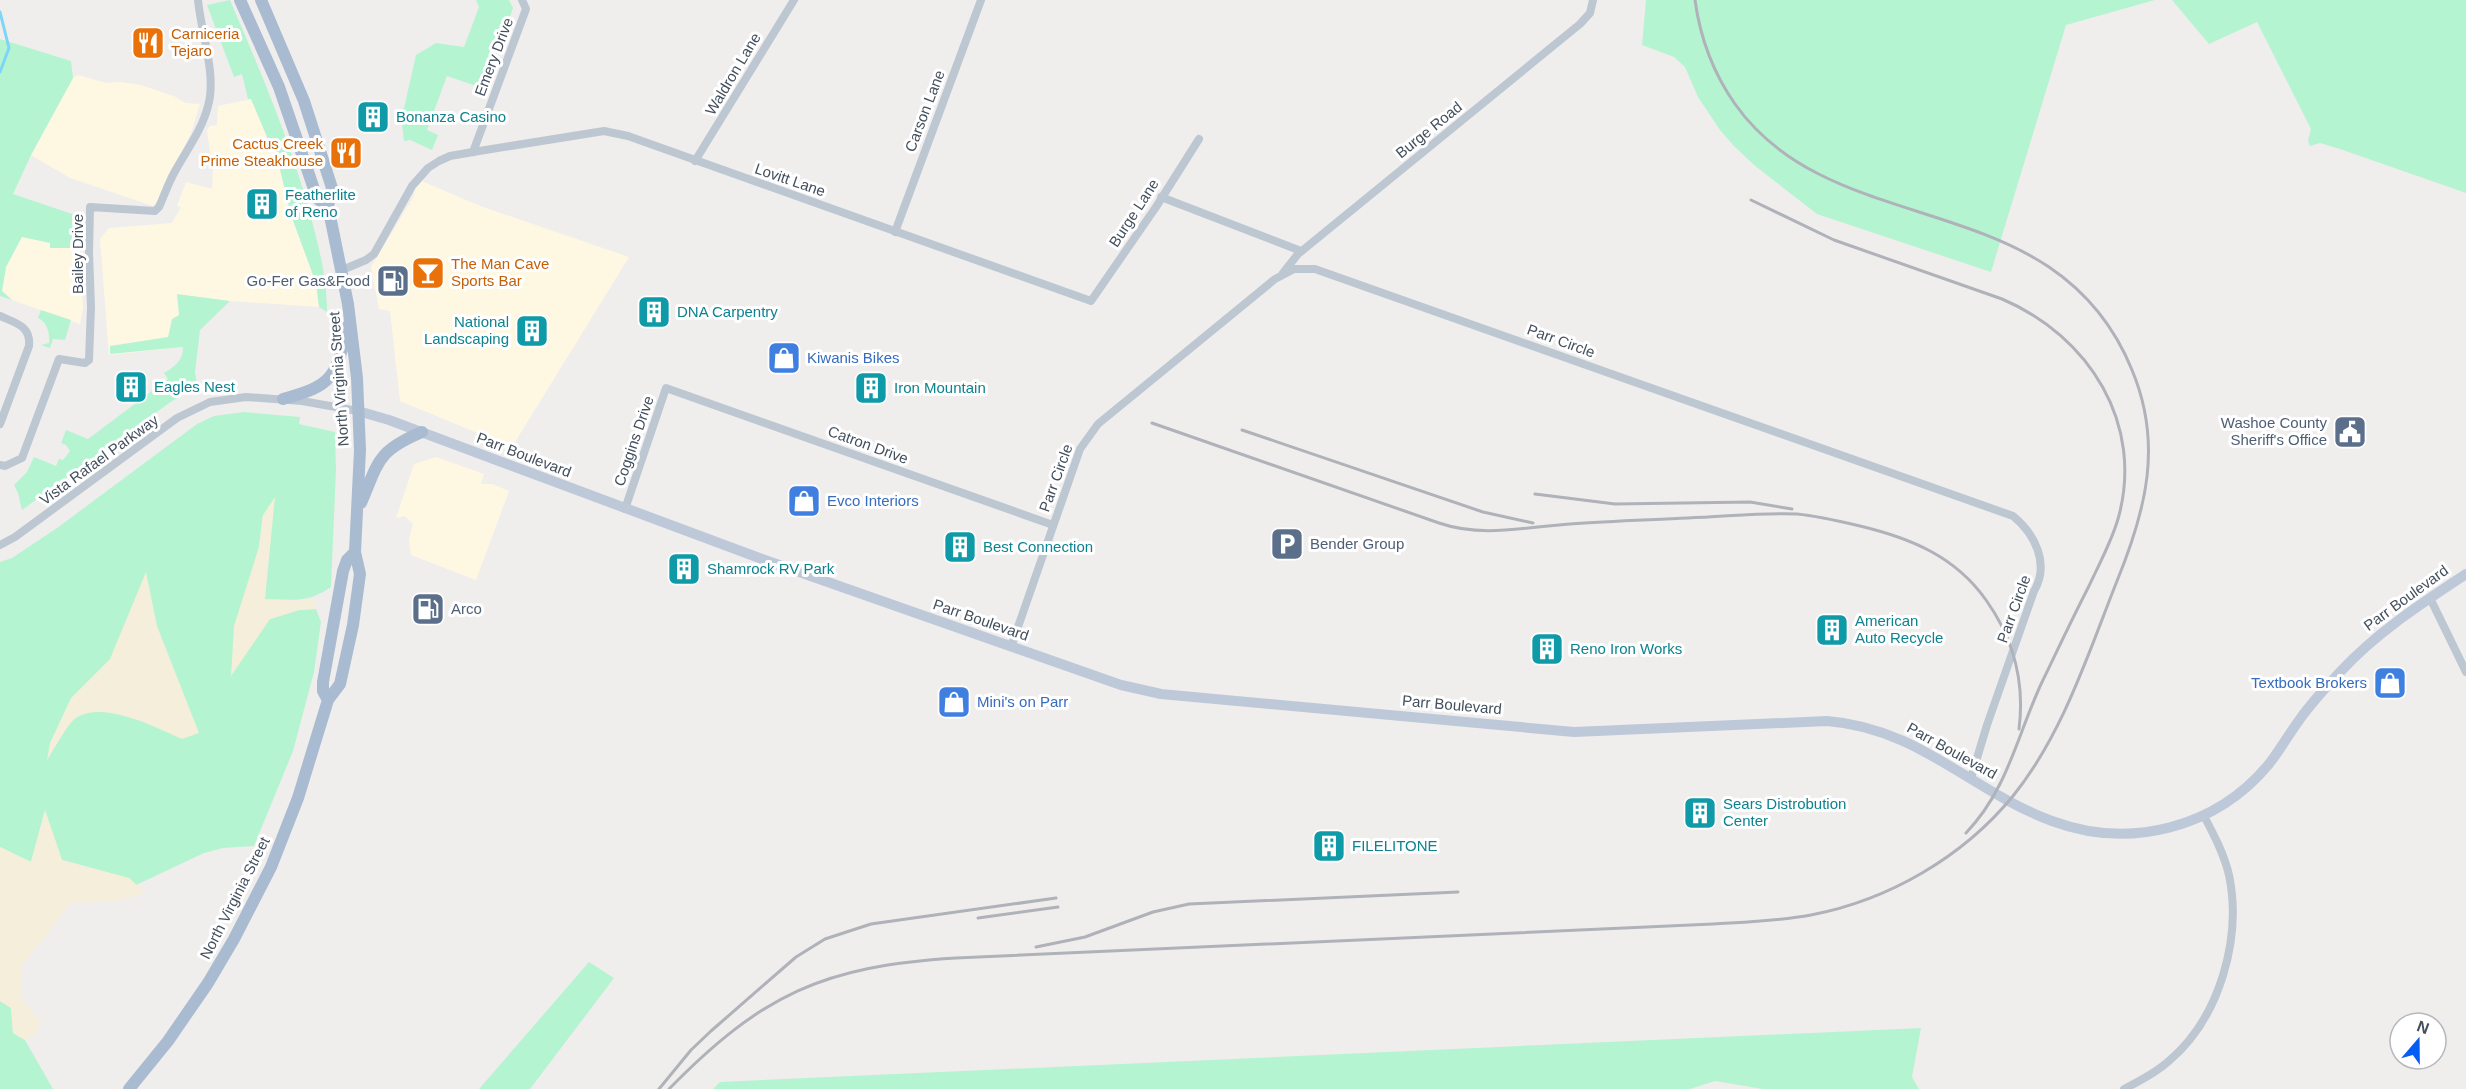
<svg xmlns="http://www.w3.org/2000/svg" width="2466" height="1089" font-family="Helvetica,sans-serif">
<style>
.commercial{fill:#fef8e3}
.green{fill:#b5f4d1}
.sand{fill:#f4eedb}
.lines{fill:none;stroke-linecap:round;stroke-linejoin:round}
.stream{stroke:#7dd6f6;stroke-width:3}
.street{stroke:#bcc7d2;stroke-width:8}
.secondary{stroke:#bdc9d9;stroke-width:10}
.primary{stroke:#a9bbd0;stroke-width:12}
.rail{stroke:#afb2b9;stroke-width:3}
.labels{text-anchor:middle;stroke-width:6;stroke-linejoin:round;paint-order:stroke}
.food-label{font-size:15px;fill:#c56008;stroke:#fff;text-anchor:start}
.street-label{font-size:15px;fill:#434f5d;stroke:#fff}
.culture-label{font-size:15px;fill:#0d838f;stroke:#fff;text-anchor:start}
.service-label{font-size:15px;fill:#4e5e75;stroke:#fff;text-anchor:end}
.shop-label{font-size:15px;fill:#366cbe;stroke:#fff;text-anchor:start}
</style>
<rect width="100%" height="100%" fill="#f0eded"/>
<path class="commercial" d="M78 75 106 83 121 82 141 85 176 97 185 103 200 104 191 133 157 202 153 206 70 178 31 155 73 78Z
M251 99 279 166 291 215 316 283 319 307 230 301 178 295 183 347 109 355 100 239 109 228 172 223 181 207 177 206 186 182 212 189 213 172 207 130 210 126 217 125 218 106Z
M417 179 480 206 629 257 512 447 400 401 390 311 379 309 371 267 414 196Z
M22 236 50 243V248H80L83 307 80 324 12 300 2 291 6 267Z
M436 457 484 474 481 484H492L509 491 476 580 411 555 409 539 413 524 405 516 396 518 414 464Z"/>
<path class="green" d="M230 0C260 70 290 140 310 214 319 247 327 278 327 312L319 307 316 283 291 215 279 165 251 99H248L242 74 234 77 207 5Z
M476 0H509L513 8 485 89 447 76 427 130 438 135 432 150 410 140 404 141 400 109 404 108 416 55 436 43 464 47 479 7Z
M1646 0H2155L2066 25 1991 272 1817 214 1754 165 1734 146 1720 130 1698 97 1685 67 1674 57 1642 45Z
M2172 0H2466V193L2340 149 2320 143 2310 146 2308 140 2311 129 2257 22 2209 44Z
M0 39 71 61 73 78 31 155 13 194 78 216 80 248H50V243L22 237 6 267 2 291 12 300 0 296Z
M177 294 230 301 200 330 195 372 197 386 172 401 22 510 18 493 14 485 27 472 34 457 56 466 59 459 63 460 70 451 66 445 61 443 66 430 88 439 168 379 164 373C175 366 183 361 183 347L110 354V346L168 337 172 319 179 315Z
M41 310 71 320 65 340 53 339 50 348 41 345 49 343C50 333 47 322 38 318Z
M244 412 300 417 299 424 335 432 336 470 331 587C304 605 294 598 265 600L263 515 259 547 250 579 270 619 299 610 316 609 321 622 314 672 293 751 254 846 223 848 204 853 136 885 128 878 62 860 45 811 31 862 0 847V562L12 558 57 528 197 424 214 416Z
M589 962 614 978 530 1089H479Z
M0 1001 11 1008 13 1033 25 1040 53 1089H0Z
M1921 1028 1912 1077 1919 1089H1763L1715 1081 1690 1089H713L720 1082Z"/>
<path class="sand" d="M275 497 265 599 300 601 315 598 316 609 299 610 270 619 231 676 234 626 259 547 263 515Z
M146 572 157 626 199 733 182 739C155 727 103 700 76 718 67 724 54 750 47 760L50 743 71 698 110 659Z
M45 810 62 860 129 878 146 893 115 901 71 903 22 966 21 999 40 1021 36 1033 25 1040 13 1033 11 1008 0 1001V847L31 862Z"/>
<g class="lines">
<path class="stream" d="M0 12 9 48 0 72"/>
<path class="street" d="M473 152 526 9 522 0
M695 161 794 0
M1161 197 1301 251
M895 232 981 0
M342 270 366 260 374 254 412 186 428 168 439 161 450 156 473 152 604 131 628 136 1091 301 1156 207 1199 139
M1283 273 1298 254 1580 24 1590 13 1593 0
M0 316C16 323 31 326 29 346L0 424
M0 465 5 466 22 458 59 359 85 363 89 360 91 307 89 253 90 207 155 211 159 207C164 196 168 184 174 173 186 151 202 130 208 106 217 75 201 33 198 0
M625 509 666 388 1053 525
M0 545 15 537 177 418 210 402 246 397 302 401 358 411
M2430 598 2466 672
M1011 647 1080 449 1098 424 1275 279 1294 269H1315L2013 516C2035 534 2050 564 2034 591L1987 725 1971 778
M2124 1089C2140 1081 2157 1072 2170 1060 2220 1017 2242 938 2229 875 2224 854 2214 835 2204 816"/>
<path class="secondary" d="M358 411 389 420 762 559 1121 685 1161 694 1574 732 1827 721C1919 728 1971 791 2052 821 2130 850 2216 828 2269 764 2280 750 2289 734 2300 719 2312 702 2327 686 2341 671 2377 632 2422 603 2466 574"/>
<path class="primary" d="M240 0 279 87 315 192 319 200 328 206
M283 399C335 385 335 377 348 326
M361 503C379 461 377 451 422 432
M328 700 323 691V682L343 571 347 560 355 552
M129 1089 168 1041 208 983 234 939 271 867 298 798 328 700 340 684 353 625 360 574 355 552 360 450 357 378 348 304 328 206 332 188 304 101 261 0"/>
<path class="rail" d="M1751 200 1834 240 2002 299C2089 336 2145 424 2118 519 2111 543 2099 564 2089 586 2073 617 2058 649 2043 680 2017 734 2009 788 1966 833
M1152 423 1439 523C1483 538 1525 527 1570 524 1609 521 1648 520 1688 518 1724 517 1761 512 1797 514 1818 516 1839 521 1860 526 1910 538 1955 556 1986 600 2013 638 2025 682 2019 729
M1242 430 1483 512 1533 523
M1535 494 1615 504 1750 502 1792 509
M978 918 1058 907
M1036 947 1085 937 1153 912 1189 904 1458 892
M659 1089 691 1050 711 1031 796 957 825 939 871 924 1056 898
M669 1089C762 994 824 966 956 958L1713 924C1745 922 1779 921 1811 915 1889 900 1963 857 2013 796 2063 734 2088 654 2117 581 2146 510 2163 444 2132 370 2115 328 2086 292 2049 267 1950 201 1809 209 1735 104 1714 74 1700 37 1695 0"/>
</g>
<defs>
<g id="restaurant-square" transform="scale(1.725)"><rect x="-9" y="-9" width="18" height="18" rx="4" fill="#e8710a" stroke="#fff"/><path d="M-5-6h1v4h1v-4h1v4h1v-4h1v5L-1.5 .5V6h-2V.5L-5-1ZM5-6V6H3V1.5H1.5Q1.5-4 5-6Z" fill="#fff"/></g>
<g id="building-square" transform="scale(1.725)"><rect x="-9" y="-9" width="18" height="18" rx="4" fill="#0f9aa8" stroke="#fff"/><path d="M-4-6H4V6H1V3H-1V6H-4ZM-2.5-4.3h1.7v1.8h-1.7ZM.8-4.3h1.7v1.8H.8ZM-2.5-1h1.7V.8h-1.7ZM.8-1h1.7V.8H.8Z" fill="#fff"/></g>
<g id="bar-square" transform="scale(1.725)"><rect x="-9" y="-9" width="18" height="18" rx="4" fill="#e8710a" stroke="#fff"/><path d="M-6-5H6L.8 .8V4.5H3.5V6h-7V4.5H-.8V.8Z" fill="#fff"/></g>
<g id="fuel-square" transform="scale(1.725)"><rect x="-9" y="-9" width="18" height="18" rx="4" fill="#5c6f8a" stroke="#fff"/><path d="M-5.5-6h7V0h2V4h1.3V-2.5L3-4.5l.8-.8L6-3V5H2.5V1h-1V6h-7ZM-4.2-4.7v3.2H.2V-4.7Z" fill="#fff"/></g>
<g id="shop-square" transform="scale(1.725)"><rect x="-9" y="-9" width="18" height="18" rx="4" fill="#3f7fe0" stroke="#fff"/><path d="M-5-2.5h2.3a2.7 3.5 0 0 1 5.4 0H5L5.5 6h-11ZM-1.5-2.5h3a1.5 2.3 0 0 0-3 0Z" fill="#fff"/></g>
<g id="civic-square" transform="scale(1.725)"><rect x="-9" y="-9" width="18" height="18" rx="4" fill="#5c6f8a" stroke="#fff"/><path d="M-.6-6.5H3V-4.5H.6V-3L4-1V1h2V6H-6V1h2V-1L-.6-3ZM-1.2 2.5V6h2.4V2.5Z" fill="#fff"/></g>
<g id="parking-square" transform="scale(1.725)"><rect x="-9" y="-9" width="18" height="18" rx="4" fill="#5c6f8a" stroke="#fff"/><path d="M-3.5-5.5H1a3.5 3.5 0 0 1 0 7H-1V5.5H-3.5ZM-1-3.4V-.6H.8a1.4 1.4 0 0 0 0-2.8Z" fill="#fff"/></g>
</defs>
<g fill-rule="evenodd">
<use href="#restaurant-square" x="148" y="43"/>
<use href="#building-square" x="373" y="117"/>
<use href="#restaurant-square" x="346" y="153"/>
<use href="#building-square" x="262" y="204"/>
<use href="#bar-square" x="428" y="273"/>
<use href="#fuel-square" x="393" y="281"/>
<use href="#building-square" x="654" y="312"/>
<use href="#building-square" x="532" y="331"/>
<use href="#shop-square" x="784" y="358"/>
<use href="#building-square" x="131" y="387"/>
<use href="#building-square" x="871" y="388"/>
<use href="#civic-square" x="2350" y="432"/>
<use href="#shop-square" x="804" y="501"/>
<use href="#parking-square" x="1287" y="544"/>
<use href="#building-square" x="960" y="547"/>
<use href="#building-square" x="684" y="569"/>
<use href="#fuel-square" x="428" y="609"/>
<use href="#building-square" x="1832" y="630"/>
<use href="#building-square" x="1547" y="649"/>
<use href="#shop-square" x="2390" y="683"/>
<use href="#shop-square" x="954" y="702"/>
<use href="#building-square" x="1700" y="813"/>
<use href="#building-square" x="1329" y="846"/>
</g>
<g class="labels">
<g class="food-label">
<text x="171" y="39">Carniceria<tspan x="171" dy="17">Tejaro</tspan></text>
<text x="323" y="149" text-anchor="end">Cactus Creek<tspan x="323" dy="17">Prime Steakhouse</tspan></text>
<text x="451" y="269">The Man Cave<tspan x="451" dy="17">Sports Bar</tspan></text>
</g>
<g class="street-label">
<text transform="translate(494 57) rotate(-69)" y="5">Emery Drive</text>
<text transform="translate(733 74) rotate(-59)" y="5">Waldron Lane</text>
<text transform="translate(925 111) rotate(-69)" y="5">Carson Lane</text>
<text transform="translate(1429 130) rotate(-39)" y="5">Burge Road</text>
<text transform="translate(790 180) rotate(19)" y="5">Lovitt Lane</text>
<text transform="translate(1134 213) rotate(-57)" y="5">Burge Lane</text>
<text transform="translate(78 254) rotate(-90)" y="5">Bailey Drive</text>
<text transform="translate(1561 341) rotate(20)" y="5">Parr Circle</text>
<text transform="translate(339 379) rotate(-94)" y="5">North Virginia Street</text>
<text transform="translate(634 441) rotate(-71)" y="5">Coggins Drive</text>
<text transform="translate(868 445) rotate(20)" y="5">Catron Drive</text>
<text transform="translate(524 455) rotate(21)" y="5">Parr Boulevard</text>
<text transform="translate(99 460) rotate(-36)" y="5">Vista Rafael Parkway</text>
<text transform="translate(1056 478) rotate(-70)" y="5">Parr Circle</text>
<text transform="translate(2406 598) rotate(-36)" y="5">Parr Boulevard</text>
<text transform="translate(2014 609) rotate(-70)" y="5">Parr Circle</text>
<text transform="translate(981 620) rotate(19)" y="5">Parr Boulevard</text>
<text transform="translate(1452 705) rotate(5)" y="5">Parr Boulevard</text>
<text transform="translate(1952 751) rotate(29)" y="5">Parr Boulevard</text>
<text transform="translate(235 898) rotate(-63)" y="5">North Virginia Street</text>
</g>
<g class="culture-label">
<text x="396" y="122">Bonanza Casino</text>
<text x="285" y="200">Featherlite<tspan x="285" dy="17">of Reno</tspan></text>
<text x="677" y="317">DNA Carpentry</text>
<text x="509" y="327" text-anchor="end">National<tspan x="509" dy="17">Landscaping</tspan></text>
<text x="154" y="392">Eagles Nest</text>
<text x="894" y="393">Iron Mountain</text>
<text x="983" y="552">Best Connection</text>
<text x="707" y="574">Shamrock RV Park</text>
<text x="1855" y="626">American<tspan x="1855" dy="17">Auto Recycle</tspan></text>
<text x="1570" y="654">Reno Iron Works</text>
<text x="1723" y="809">Sears Distrobution<tspan x="1723" dy="17">Center</tspan></text>
<text x="1352" y="851">FILELITONE</text>
</g>
<g class="service-label">
<text x="370" y="286">Go-Fer Gas&amp;Food</text>
<text x="2327" y="428">Washoe County<tspan x="2327" dy="17">Sheriff's Office</tspan></text>
<text x="1310" y="549" text-anchor="start">Bender Group</text>
<text x="451" y="614" text-anchor="start">Arco</text>
</g>
<g class="shop-label">
<text x="807" y="363">Kiwanis Bikes</text>
<text x="827" y="506">Evco Interiors</text>
<text x="2367" y="688" text-anchor="end">Textbook Brokers</text>
<text x="977" y="707">Mini's on Parr</text>
</g>
</g>
<g transform="translate(2418 1041) rotate(20)"><circle r="28" fill="#ffffff" stroke="#b4b9be" stroke-width="1.5"/>
<path d="M0-4.5L10 22L0 15L-10 22Z" fill="#045ef3"/>
<text y="-9" font-size="16" font-weight="bold" text-anchor="middle" fill="#434f5d">N</text>
</g>
</svg>
